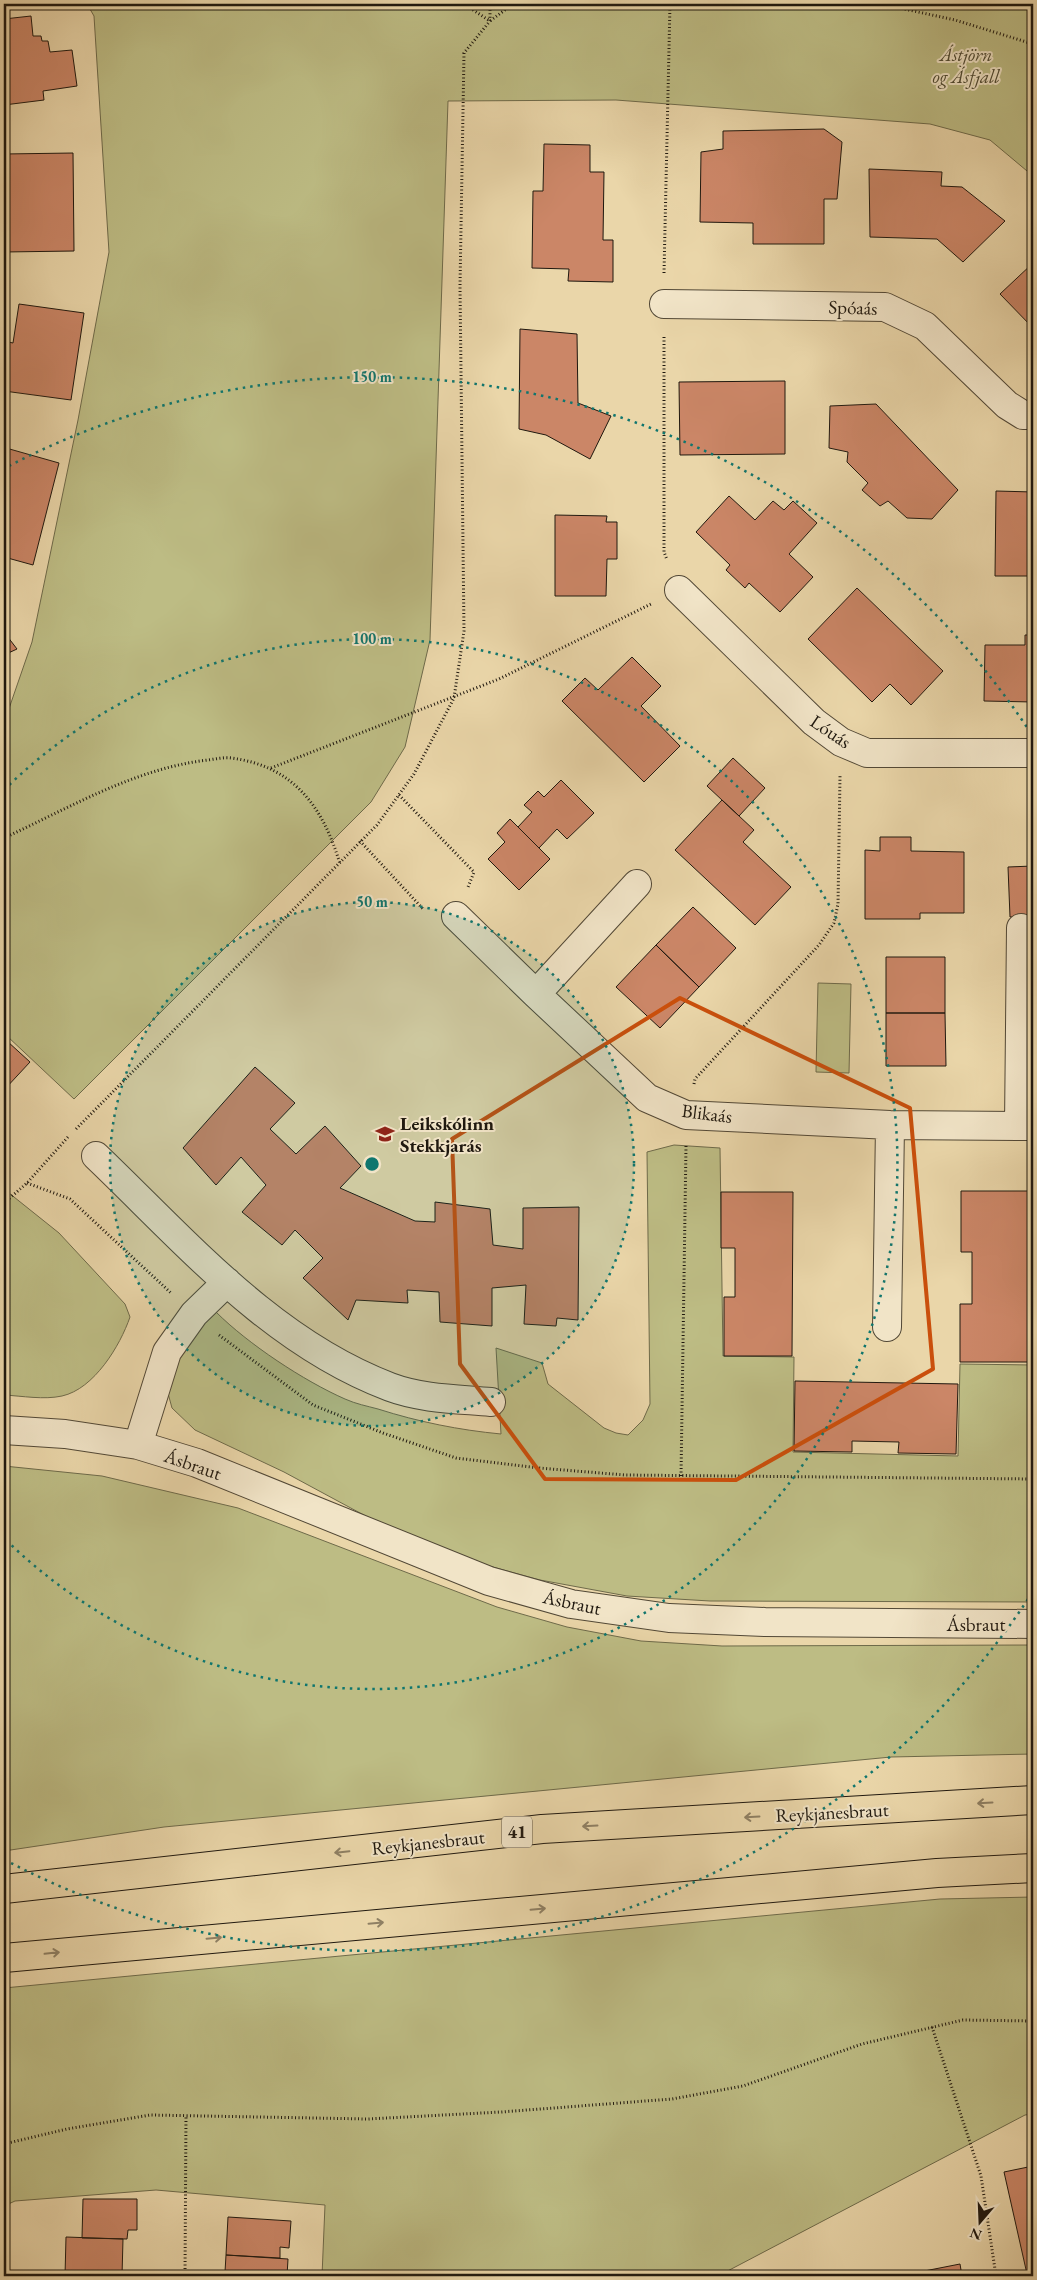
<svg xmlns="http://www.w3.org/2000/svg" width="1037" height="2280" font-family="'EB Garamond',serif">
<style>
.green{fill:#bdbc84;stroke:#6e6a4a}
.building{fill:#cb8667;stroke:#1f180f}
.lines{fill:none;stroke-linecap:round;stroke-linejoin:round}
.minor-casing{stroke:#524836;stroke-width:30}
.highway-casing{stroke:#1f180f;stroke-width:30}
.path{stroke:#1f180f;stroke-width:3;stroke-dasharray:1 2.5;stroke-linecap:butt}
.minor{stroke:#f1e4c7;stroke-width:28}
.highway{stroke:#ead6a9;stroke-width:28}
.oneway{stroke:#8f8064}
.marked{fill:none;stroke:#ca4f0c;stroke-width:4;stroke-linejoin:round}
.ring{fill:none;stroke:#0f766e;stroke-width:2.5;stroke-dasharray:2.5 5}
.labels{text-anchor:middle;stroke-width:4;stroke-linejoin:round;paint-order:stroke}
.shield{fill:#f1e4c7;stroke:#5e5546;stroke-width:1}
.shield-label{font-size:18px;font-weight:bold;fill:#1f180f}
.park-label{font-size:19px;font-style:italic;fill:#4e4932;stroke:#f1e4c7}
.street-label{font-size:19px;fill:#1f180f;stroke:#f1e4c7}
.poi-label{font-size:19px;font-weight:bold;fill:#1f180f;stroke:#f1e4c7;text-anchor:start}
.centre{fill:#0f766e;stroke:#f1e4c7;stroke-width:2.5}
.ring-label{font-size:15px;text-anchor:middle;font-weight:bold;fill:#0f766e;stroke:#f1e4c7;stroke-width:4;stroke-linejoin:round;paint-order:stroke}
</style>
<rect width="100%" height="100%" fill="#ead6a9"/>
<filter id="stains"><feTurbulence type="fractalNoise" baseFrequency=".004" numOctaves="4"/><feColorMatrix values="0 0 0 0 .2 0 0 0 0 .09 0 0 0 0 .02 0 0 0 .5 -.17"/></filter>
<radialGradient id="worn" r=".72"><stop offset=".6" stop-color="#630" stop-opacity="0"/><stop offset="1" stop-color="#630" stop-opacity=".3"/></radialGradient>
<path class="green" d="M87 4H1033V176L990 140 930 124 616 100 448 101 430 640 405 747 371 802 74 1099 7 1036 4 1039V723L32 642 78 420 109 252 94 16Z
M818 983 851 984 849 1073 816 1072Z
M674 1145 720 1148 723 1356 794 1357 793 1452 958 1456 960 1364 1033 1365V1602L710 1601 627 1596 540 1580 471 1561 386 1527 284 1472 195 1430 172 1408 166 1386 190 1336 216 1312C248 1344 304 1381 345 1399 356 1404 367 1406 378 1409 419 1422 459 1430 501 1434L496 1348 542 1363 548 1384 604 1428 616 1433 628 1435 643 1420 650 1404 647 1152Z
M4 1189 59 1233 125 1304 130 1317C120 1346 94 1389 62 1396 44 1400 22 1396 4 1395Z
M4 1466 102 1476 238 1508 497 1607 567 1627 641 1641 722 1646 1033 1645V1754L891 1757 164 1827 4 1851Z
M1033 1897V2114L1025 2115 718 2276H322L325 2205 156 2190 15 2201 4 2206V1988L940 1899Z"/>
<path class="building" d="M31 16 33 36H41L42 41H48L50 52 72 50 77 86 43 91 44 100 4 105V19Z
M824 129 842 142 837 199H824V244H753V223L700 222 701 152 723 149V131Z
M544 144 590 145V172H604L603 240H613V282L568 281 569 269 532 268 533 191H543Z
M73 153 74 251 4 252V154Z
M869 169 942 172 941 186 962 187 1005 221 963 262 937 239 870 237Z
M1033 263V328L1000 294Z
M19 304 84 313 71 400 4 391V341L13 343Z
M520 329 577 334 578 403 611 416 590 459 546 435 519 429Z
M785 381V454L680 455 679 382Z
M876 404 958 490 932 519 907 518 888 501 880 506 862 490 868 483 847 462 848 452 829 448 830 406Z
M6 448 59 463 33 565 4 557V456Z
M996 491 1033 492V576H995Z
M729 496 755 520 773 501 784 510 793 501 817 523 789 554 813 577 780 612 749 583 745 588 726 570 730 565 696 532Z
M555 515 607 516 606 522H617V559H607L606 596H555Z
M857 588 943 671 911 705 890 684 872 702 808 639Z
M4 632 17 649 4 655Z
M1025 635H1033V702L984 701 985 645H1025Z
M632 657 661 686 641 706 680 746 644 782 562 701 585 678 598 690Z
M733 758 765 788 739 816 707 786Z
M561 780 594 813 567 839 557 829 539 848 518 827 532 812 524 805 538 791 544 797Z
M722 800 754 830 743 842 791 887 755 925 675 850Z
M510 819 550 859 519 890 488 859 505 842 497 833Z
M880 837H911V851L964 852V913H920V919H865V850L880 851Z
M1033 866V917H1010L1008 867Z
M693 907 736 948 699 987 656 945Z
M656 945 699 987 660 1028 616 987Z
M886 957H945V1013H886Z
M886 1013H945L946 1066H886Z
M7 1041 30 1062 4 1090V1044Z
M255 1067 295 1103 270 1129 296 1154 325 1126 361 1166 340 1188 415 1221 435 1222V1202L490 1209 493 1245 523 1249V1208L579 1207 578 1320 557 1318 556 1326 524 1324 526 1285 492 1288V1326L440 1322 439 1292 407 1290 408 1303 356 1300 348 1320 303 1278 323 1258 295 1230 282 1245 242 1212 266 1185 241 1157 216 1185 183 1148Z
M961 1191H1031L1032 1362H960V1304H972V1252H961Z
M721 1192H793L792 1356H724V1297H735V1248H721Z
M795 1381 958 1384 956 1454 898 1453 899 1442 852 1441V1452L794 1451Z
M1033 2166V2273L1027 2274 1004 2172Z
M83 2199H137V2230H128L127 2239 82 2238Z
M228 2217 291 2221 289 2248 280 2247V2258L226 2255Z
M66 2237 123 2239 122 2276H65Z
M226 2255 288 2259 287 2276H230V2272H225Z
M960 2264 962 2276H899Z"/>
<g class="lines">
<g class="minor-casing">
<path id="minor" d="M664 304 885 307 925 326 1007 405 1023 415H1033
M679 590 814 722 841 742 867 753H1033
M456 916 536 994 647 1098 686 1115 890 1125 1033 1126
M536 994 637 884
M1019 1126 1021 928
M96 1156C186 1242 271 1342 390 1387 422 1399 458 1399 491 1402
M887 1327 890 1125
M4 1430 65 1434 138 1445 197 1463 489 1581 571 1604 669 1618 765 1622 1033 1624
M138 1445 167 1352 194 1314 227 1282"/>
</g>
<g class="highway-casing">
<path id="highway" d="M4 1889 542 1829 1033 1800
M4 1958 937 1873 1033 1868"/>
</g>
<path class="path" d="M464 4 490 21 513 4
M881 4 955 20 1033 44
M664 273 670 4
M664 337V552L667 560
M271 768 499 679 651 604
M399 795 474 872 468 887
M4 838C69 808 136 768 208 760 216 759 224 757 231 758 294 766 323 807 340 864
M360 841 424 910
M694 1084 695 1079 819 945 834 923 838 904 840 776
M76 1129 377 825 414 774 454 698 464 631 460 286 464 53 490 21V4
M27 1183 70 1199 171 1293
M4 1203 27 1183 68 1137
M219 1335 313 1405 383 1433 456 1458 539 1468 625 1475 1033 1479
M681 1476 686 1146
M932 2027 981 2176 996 2276
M4 2144 67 2129 150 2115 368 2119 501 2112 672 2099 743 2086 862 2044 963 2020 1033 2021
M185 2276 186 2115"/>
<use href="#minor" class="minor"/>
<use href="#highway" class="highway"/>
</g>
<defs><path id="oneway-shaft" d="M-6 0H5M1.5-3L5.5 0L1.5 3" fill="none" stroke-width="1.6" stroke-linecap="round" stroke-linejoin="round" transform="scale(1.25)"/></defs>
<g class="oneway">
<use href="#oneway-shaft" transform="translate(985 1803) rotate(177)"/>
<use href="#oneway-shaft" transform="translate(752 1817) rotate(177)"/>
<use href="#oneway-shaft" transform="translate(590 1826) rotate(177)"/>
<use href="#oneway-shaft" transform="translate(342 1852) rotate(174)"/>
<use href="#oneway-shaft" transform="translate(538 1909) rotate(-5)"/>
<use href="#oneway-shaft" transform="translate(376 1923) rotate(-5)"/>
<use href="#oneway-shaft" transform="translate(214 1938) rotate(-5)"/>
<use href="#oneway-shaft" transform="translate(52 1953) rotate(-6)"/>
</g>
<path class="marked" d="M680 998 910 1108 933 1369 736 1480 545 1479 460 1364 452 1139Z"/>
<circle cx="372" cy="1164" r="262" fill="#0f766e" fill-opacity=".12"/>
<g class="ring">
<circle cx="372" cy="1164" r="262"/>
<path d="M4 790A525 525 0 1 1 4 1538"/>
<path d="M1032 1593A787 787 0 0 1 9 1862M9 466A787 787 0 0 1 1032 735"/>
</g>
<defs>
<g id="school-bare" transform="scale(1.5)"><path d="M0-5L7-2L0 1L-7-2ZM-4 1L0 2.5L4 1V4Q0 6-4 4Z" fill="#8f2418" stroke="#f1e4c7" stroke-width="2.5" paint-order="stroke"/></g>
</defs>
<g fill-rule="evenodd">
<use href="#school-bare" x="385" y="1134"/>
</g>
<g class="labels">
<rect class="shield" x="502" y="1816.5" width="30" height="31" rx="4"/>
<g class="shield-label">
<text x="517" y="1838">41</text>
</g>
<g class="park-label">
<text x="966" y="61">Ástjörn<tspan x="966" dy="22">og Ásfjall</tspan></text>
</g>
<g class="street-label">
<text transform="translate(853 307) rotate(2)" y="7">Spóaás</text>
<text transform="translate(831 731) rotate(34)" y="7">Lóuás</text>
<text transform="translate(707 1113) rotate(7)" y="7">Blikaás</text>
<text transform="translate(193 1464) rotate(19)" y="7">Ásbraut</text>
<text transform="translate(572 1602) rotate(12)" y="7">Ásbraut</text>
<text x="976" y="1631">Ásbraut</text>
<text transform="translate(832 1812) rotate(-3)" y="7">Reykjanesbraut</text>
<text transform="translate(428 1842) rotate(-6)" y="7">Reykjanesbraut</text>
</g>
<g class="poi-label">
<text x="400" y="1130">Leikskólinn<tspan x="400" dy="22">Stekkjarás</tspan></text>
</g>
</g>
<circle cx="372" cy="1164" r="8" class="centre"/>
<g class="ring-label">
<text x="372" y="382">150 m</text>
<text x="372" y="644">100 m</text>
<text x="372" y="907">50 m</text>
</g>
<rect width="1037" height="2280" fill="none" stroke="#ead6a9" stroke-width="20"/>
<rect x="5" y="5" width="1027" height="2270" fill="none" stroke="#1f180f" stroke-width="2.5"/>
<rect x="10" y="10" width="1017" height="2260" fill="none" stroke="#1f180f"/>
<g transform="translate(980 2222) rotate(199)" stroke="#f1e4c7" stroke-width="4" paint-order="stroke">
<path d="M0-4L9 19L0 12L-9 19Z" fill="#1f180f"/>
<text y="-8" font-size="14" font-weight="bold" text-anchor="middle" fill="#1f180f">N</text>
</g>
<rect width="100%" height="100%" filter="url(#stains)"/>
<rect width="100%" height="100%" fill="url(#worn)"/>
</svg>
